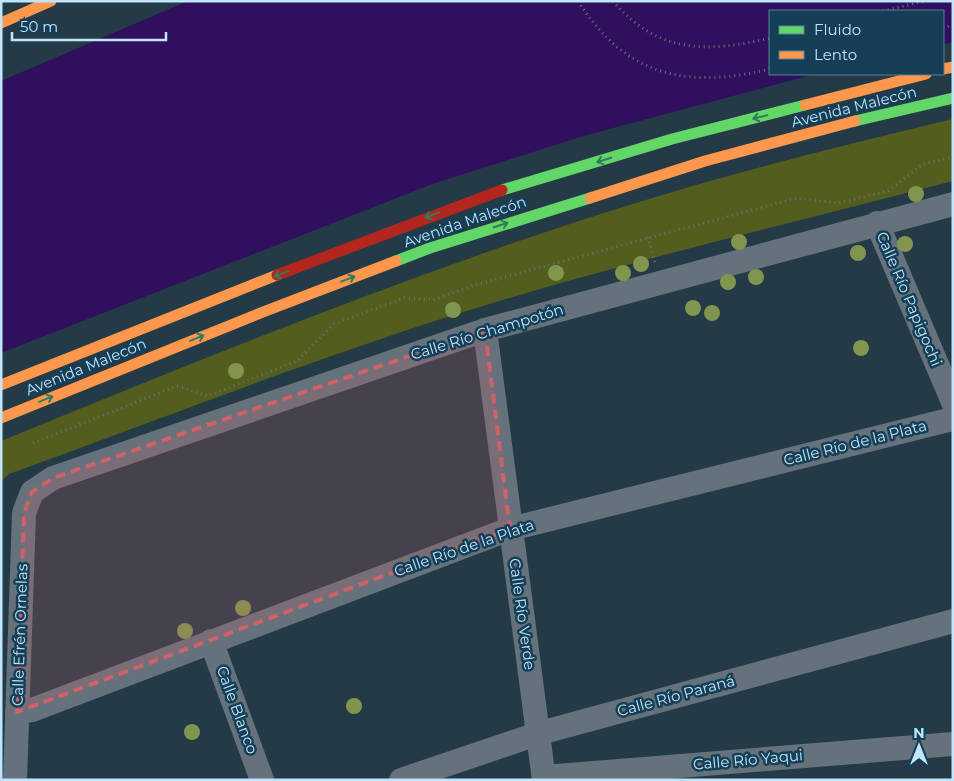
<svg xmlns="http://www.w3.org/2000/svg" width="954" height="781" font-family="Montserrat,sans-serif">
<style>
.green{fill:#535d1d}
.water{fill:#2f0f5e}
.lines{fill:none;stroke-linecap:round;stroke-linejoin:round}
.path{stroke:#63727a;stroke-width:3;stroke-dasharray:1 4;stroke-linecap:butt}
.street{stroke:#65727b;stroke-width:24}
.fast{stroke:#63d668;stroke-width:11}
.slow{stroke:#ff974d;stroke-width:11}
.jam{stroke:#b3261e;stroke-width:11}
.tree{fill:#81954f}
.oneway{stroke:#347b5d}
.marked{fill:#cf6168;fill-opacity:0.2;stroke:#cf6168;stroke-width:4;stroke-dasharray:10 6;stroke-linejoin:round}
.labels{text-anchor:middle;stroke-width:5;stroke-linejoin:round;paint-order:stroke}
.street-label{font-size:15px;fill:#c0e5fc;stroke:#153f56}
</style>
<rect width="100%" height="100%" fill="#243b47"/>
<path class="green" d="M953 119V181C804 220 654 255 506 299 338 349 174 414 9 474L1 481V441C221 351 441 261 669 193 762 165 858 142 953 119Z"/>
<path class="water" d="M188 1H953V42L943 44V11H770V74H815L587 135 435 183 1 353V81Z"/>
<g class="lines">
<path class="path" d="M578 1C626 77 687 89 770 69
M613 1C658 54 707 53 770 38
M883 11 925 1
M943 28 953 25
M648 237 655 263
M33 443 177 386 208 396 297 361 334 324 404 298 433 300 475 285 797 198 838 203 888 191 923 164 953 157"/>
<path class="street" d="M877 223 953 402
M485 330 544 780
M211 641 262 780
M17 712 32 710 510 529 953 419
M544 777 953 744
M15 780 24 513 32 492 53 478 485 330 953 204
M401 780 540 733 953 621"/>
<path class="fast" d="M855 121 953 98
M502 190 672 139 805 105
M396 261 430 248 590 198"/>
<path class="slow" d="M1 23 51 1
M943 69 953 67
M805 105 926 74
M590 198 705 161 855 121
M1 385 277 275
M1 418 263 312 396 261"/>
<path class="jam" d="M277 275 502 190"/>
</g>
<g class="tree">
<circle cx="916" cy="194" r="8"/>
<circle cx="739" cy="242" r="8"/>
<circle cx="905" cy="244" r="8"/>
<circle cx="858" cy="253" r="8"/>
<circle cx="641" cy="264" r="8"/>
<circle cx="556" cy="273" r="8"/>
<circle cx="623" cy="273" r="8"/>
<circle cx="756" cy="277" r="8"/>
<circle cx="728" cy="282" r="8"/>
<circle cx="693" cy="308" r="8"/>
<circle cx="453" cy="310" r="8"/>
<circle cx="712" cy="313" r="8"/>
<circle cx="861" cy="348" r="8"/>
<circle cx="236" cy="371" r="8"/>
<circle cx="243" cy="608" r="8"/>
<circle cx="185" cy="631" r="8"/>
<circle cx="354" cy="706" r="8"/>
<circle cx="192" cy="732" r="8"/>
</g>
<defs><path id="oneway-shaft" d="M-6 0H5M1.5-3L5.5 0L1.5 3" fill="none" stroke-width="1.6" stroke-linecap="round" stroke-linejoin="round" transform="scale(1.25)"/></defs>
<g class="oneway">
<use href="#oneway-shaft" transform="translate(760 117) rotate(166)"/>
<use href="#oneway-shaft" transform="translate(604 160) rotate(163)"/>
<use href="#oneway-shaft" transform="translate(432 215) rotate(159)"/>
<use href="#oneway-shaft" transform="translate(501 225) rotate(-18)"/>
<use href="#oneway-shaft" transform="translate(281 274) rotate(158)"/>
<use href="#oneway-shaft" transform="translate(348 279) rotate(-21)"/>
<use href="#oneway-shaft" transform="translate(197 338) rotate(-22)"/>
<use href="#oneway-shaft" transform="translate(46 399) rotate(-22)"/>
</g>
<path class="marked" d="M485 330 510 529 17 712 24 513 32 492 53 478Z"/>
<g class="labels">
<g class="street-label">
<text transform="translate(854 107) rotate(-14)" y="5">Avenida Malecón</text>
<text transform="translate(465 222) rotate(-19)" y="5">Avenida Malecón</text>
<text transform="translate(909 299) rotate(67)" y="5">Calle Río Papigochi</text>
<text transform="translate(487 332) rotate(-17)" y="5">Calle Río Champotón</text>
<text transform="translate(86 367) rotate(-22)" y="5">Avenida Malecón</text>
<text transform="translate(855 443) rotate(-14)" y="5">Calle Río de la Plata</text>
<text transform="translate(464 548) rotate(-19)" y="5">Calle Río de la Plata</text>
<text transform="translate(522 614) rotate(82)" y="5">Calle Río Verde</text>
<text transform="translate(20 635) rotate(-88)" y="5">Calle Efrén Ornelas</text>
<text transform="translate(676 696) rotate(-15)" y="5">Calle Río Paraná</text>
<text transform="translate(237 710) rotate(70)" y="5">Calle Blanco</text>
<text transform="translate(748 760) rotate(-5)" y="5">Calle Río Yaqui</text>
</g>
</g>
<rect width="954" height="781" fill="none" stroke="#c0e5fc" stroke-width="5"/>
<rect x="769" y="10" width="175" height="65" fill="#153f56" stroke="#598198"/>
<rect x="779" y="26" width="25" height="8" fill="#63d668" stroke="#598198"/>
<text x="814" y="35" font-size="15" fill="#c0e5fc">Fluido</text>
<rect x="779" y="51" width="25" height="8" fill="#ff974d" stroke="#598198"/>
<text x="814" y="60" font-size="15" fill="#c0e5fc">Lento</text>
<g transform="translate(919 746)" stroke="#153f56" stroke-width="4" paint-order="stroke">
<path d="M0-4L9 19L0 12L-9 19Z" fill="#c0e5fc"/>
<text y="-8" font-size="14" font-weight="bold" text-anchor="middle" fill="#c0e5fc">N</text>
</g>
<path d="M12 32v8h154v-8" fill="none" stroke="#c0e5fc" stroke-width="2.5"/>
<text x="20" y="32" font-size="15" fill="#c0e5fc" stroke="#153f56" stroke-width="4" paint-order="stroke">50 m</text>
</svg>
